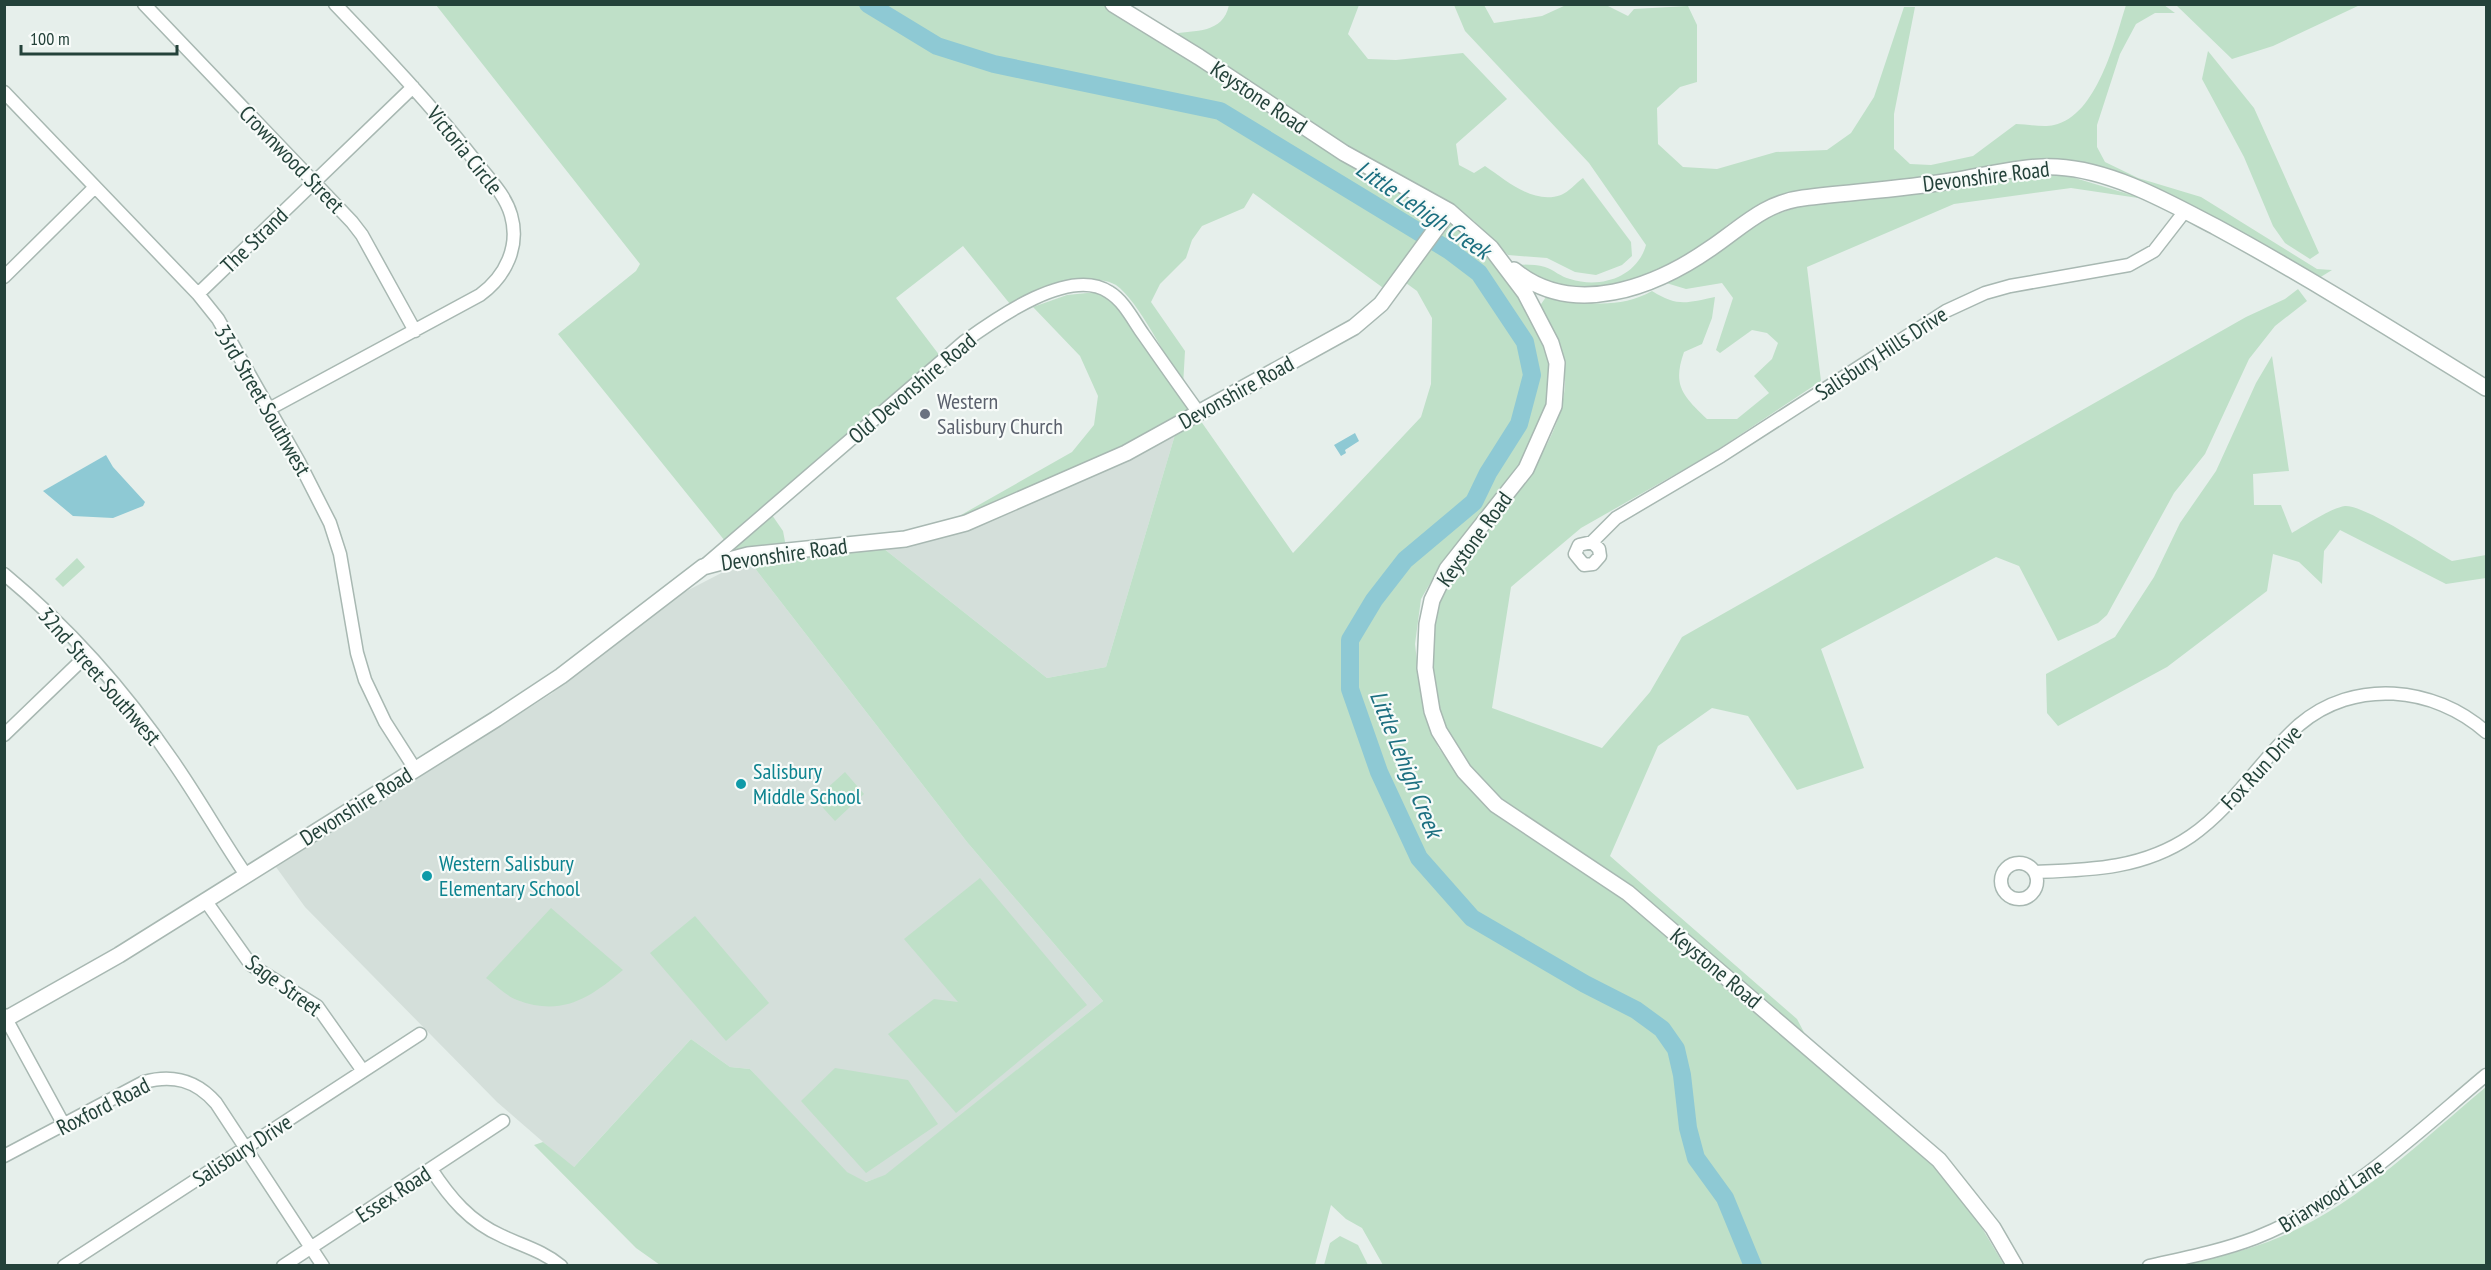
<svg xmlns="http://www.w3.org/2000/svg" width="2491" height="1270" font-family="'PT Sans Narrow',sans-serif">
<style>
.built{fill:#d4dfda}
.green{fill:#bfe0c8}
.water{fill:#8ec9d4}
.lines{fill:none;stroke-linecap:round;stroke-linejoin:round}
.river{stroke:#8ec9d4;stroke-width:18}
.minor-casing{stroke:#a8b8b2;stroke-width:15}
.tertiary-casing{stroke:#a8b8b2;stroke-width:18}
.minor{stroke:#fff;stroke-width:12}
.tertiary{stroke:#fff;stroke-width:15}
.worship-dot{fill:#6b7280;stroke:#f7fbf9;stroke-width:2}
.culture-dot{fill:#0f9aa8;stroke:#f7fbf9;stroke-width:2}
.labels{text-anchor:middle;stroke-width:4.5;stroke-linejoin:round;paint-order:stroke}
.street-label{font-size:22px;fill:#24423a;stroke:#f7fbf9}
.worship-label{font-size:22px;fill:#5b616d;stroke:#f7fbf9;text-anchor:start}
.culture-label{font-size:22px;fill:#0d838f;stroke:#f7fbf9;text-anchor:start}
.water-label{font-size:24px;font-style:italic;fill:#1c6f80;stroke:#f7fbf9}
</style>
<rect width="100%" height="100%" fill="#e6efeb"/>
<path class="built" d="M1177 428 1106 667 1047 678 883 548 925 543 982 524Z
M750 562 967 842 1103 1001 885 1176 865 1182 844 1171 750 1069 730 1067 691 1039 573 1168 497 1102 305 907 276 867 551 694 671 599 733 567Z"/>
<path class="green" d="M436 5H1104L1433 208 1438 216 1395 272 1386 290 1253 193 1244 208 1202 226 1192 240 1186 258 1160 284 1151 302 1185 351 1183 386C1169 362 1137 299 1116 285 1106 279 1087 278 1075 279 1052 282 1031 296 1010 304L963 246 896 298 940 356 725 541 558 334 636 271 640 264Z
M1229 5H1359L1348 34 1368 59 1396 60 1463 53 1507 99 1456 144 1459 165 1474 173 1485 166C1506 180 1533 205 1561 195 1569 192 1576 183 1583 178L1631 242 1632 256 1622 265 1596 275 1575 272 1547 258 1508 255 1474 221 1449 203 1347 149 1172 34C1195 30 1223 34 1229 5Z
M1454 5H1484L1494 23 1542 16 1566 5H1606L1628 16 1634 9 1688 6 1697 25V82L1680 87 1657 108 1658 144 1683 167 1717 169 1776 152 1827 150 1851 133 1874 97 1904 7H1915L1894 114V149L1910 164 1931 165 1973 156 2016 124C2028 124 2043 128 2054 125 2097 116 2115 40 2126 5H2164L2175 13H2155L2136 24 2120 54 2097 125V147L2105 162 2138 178 2201 197 2317 269 2332 270 2319 278 2089 167 1827 187 1786 196 1757 206 1727 225 1711 242 1627 285 1598 290 1544 283 1512 264C1523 265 1535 264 1545 267 1554 270 1561 277 1570 279 1601 289 1637 277 1646 245L1589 163 1465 31Z
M2176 5H2360L2273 46 2232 59Z
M2208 51 2254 108 2319 253 2310 259 2285 243 2273 226 2244 157 2202 79Z
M2042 174 2065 175 2145 199 2071 188 1954 204 1807 267 1821 381 1711 454 1581 528 1511 587 1492 708 1602 748 1650 692 1682 637 2246 317 2285 299 2298 289 2307 301 2275 326 2249 359 2205 454 2174 493 2107 615 2098 623 2058 641 2019 566 1996 557 1821 649 1864 768 1797 790 1748 716 1712 708 1658 746 1610 856 1797 1019 1808 1040 1493 795C1480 779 1463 763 1453 745 1428 701 1422 633 1447 587 1465 555 1490 527 1512 498 1536 467 1563 425 1565 384 1566 356 1551 330 1539 307L1546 297C1582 303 1619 310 1652 291 1678 307 1686 303 1715 297L1712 318 1702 344 1684 352C1672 386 1683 396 1707 419H1737L1769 393 1754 376 1772 359 1778 343 1767 333 1752 330 1720 353 1716 350 1733 298 1722 283 1686 289 1663 282 1720 251 1745 230 1771 216 1801 206Z
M1452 222 1493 259 1522 301 1552 365 1547 407 1524 460 1439 568 1421 599 1415 644 1421 696 1438 747 1466 786 1503 820 1628 901 1938 1169 1970 1208 2004 1265H1383L1362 1228 1346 1219 1331 1205 1315 1265H660L636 1248 534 1145 543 1142 574 1167 691 1039 730 1067 750 1069 847 1172 866 1182 885 1175 1103 1001 967 842 750 562 883 548 1047 678 1106 667 1177 428 1198 417 1293 553 1421 417 1431 384 1432 318 1417 291 1406 283Z
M1097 292 1111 297 1174 389 1189 407 1185 415 1127 448 958 520 954 519 1072 452 1094 425 1098 396 1080 356 1033 307 1067 295Z
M2272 356 2289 471 2253 474 2254 505H2281L2292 533C2304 526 2331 508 2345 506 2365 505 2432 550 2452 561L2486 555V578L2446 584 2340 530 2324 551 2322 584 2299 562 2273 554 2267 591 2167 667 2058 726 2047 713 2046 674 2115 637 2154 577 2180 523 2216 471 2256 383Z
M772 515 783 531 786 547 733 550 732 547Z
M77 558 85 567 63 587 55 579Z
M845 772 864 794 835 821 815 799Z
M980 878 1087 1005 956 1113 888 1034 934 999 958 1002 904 939Z
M551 908 623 970C590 998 562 1017 517 1000 506 996 496 985 486 978Z
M695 916 769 1003 726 1041 650 953Z
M835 1068 908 1080 938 1124 866 1173 801 1101Z
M2486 1087V1265L2179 1266C2213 1258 2247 1251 2280 1237 2358 1204 2422 1140 2486 1087Z
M1340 1236 1358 1245 1368 1265H1324L1330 1243Z"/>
<path class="water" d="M1355 433 1359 441 1345 450 1346 453 1341 456 1334 445Z
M106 455 113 467 145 502 143 506 113 518 73 516 43 491Z"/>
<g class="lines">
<path class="river" d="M868 4 937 46 994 64 1220 111 1450 251 1479 273 1525 342 1532 375 1519 424 1488 473 1474 502 1405 560 1374 600 1350 640V689L1379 772 1419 858 1472 918 1585 984 1636 1010 1662 1029 1676 1049 1682 1075 1688 1128 1696 1158 1725 1198 1753 1266"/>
<g class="minor-casing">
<path id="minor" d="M144 4 352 222 362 235 415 331
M4 92 198 294 218 319 299 462 330 523 340 554 357 653 365 680 385 722 415 769
M4 277 95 187
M198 294 413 87
M269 409 480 295C506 276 520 246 511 215 505 194 488 178 476 162 432 106 384 55 335 4
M1592 542 1599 549 1600 556 1593 564 1584 565 1575 554 1579 545 1592 542 1616 518 1721 456 1946 311 1985 293 2010 286 2129 265 2154 251 2185 211
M704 566 965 341C997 318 1070 266 1109 292 1124 301 1133 320 1143 334 1162 361 1180 387 1199 413
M4 574C68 627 125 691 172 760 198 797 220 837 246 875
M4 735 87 655
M2001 881a18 18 0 1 1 36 0a18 18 0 1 1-36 0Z
M2035 872C2090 870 2143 869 2191 836 2234 806 2261 759 2299 725 2354 678 2434 686 2486 732
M205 900 251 965 317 1006 363 1071
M4 1015 64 1125
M4 1156 144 1082C173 1074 196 1080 216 1103L323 1266
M431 1169C450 1198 470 1222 502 1236 523 1246 543 1251 561 1266
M64 1266 420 1034
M283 1266 503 1121
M2149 1266C2184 1258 2221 1251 2255 1238 2346 1202 2413 1136 2486 1075"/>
</g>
<g class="tertiary-casing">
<path id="tertiary" d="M1113 4 1199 57 1344 153 1449 211 1491 248 1525 293 1551 343 1557 363 1554 406 1526 469 1447 569 1432 600 1427 624 1425 668 1432 711 1439 731 1464 771 1496 805 1628 893 1939 1160 1993 1228 2015 1266
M1514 270C1573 319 1655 287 1711 248 1742 227 1764 203 1803 198 1852 192 1902 189 1951 181 1985 176 2023 165 2057 167 2112 170 2168 202 2216 227 2308 277 2397 333 2486 388
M4 1020 119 955 496 719 561 676 703 567 748 555 905 539 966 523 1126 453 1354 327 1381 304 1449 211"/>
</g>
<use href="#minor" class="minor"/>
<use href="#tertiary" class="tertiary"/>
</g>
<circle class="worship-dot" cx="925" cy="414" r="6"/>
<g class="culture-dot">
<circle cx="741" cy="784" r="6"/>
<circle cx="427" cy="876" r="6"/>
</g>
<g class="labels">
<g class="street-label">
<text transform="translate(1259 97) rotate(34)" y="8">Keystone Road</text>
<text transform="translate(465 150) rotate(51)" y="8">Victoria Circle</text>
<text transform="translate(292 159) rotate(46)" y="8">Crownwood Street</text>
<text transform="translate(1986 176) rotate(-7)" y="8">Devonshire Road</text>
<text transform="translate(254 240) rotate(-44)" y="8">The Strand</text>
<text transform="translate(1881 353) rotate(-33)" y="8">Salisbury Hills Drive</text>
<text transform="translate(912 388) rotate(-40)" y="8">Old Devonshire Road</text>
<text transform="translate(1236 392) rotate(-29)" y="8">Devonshire Road</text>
<text transform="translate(263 400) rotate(60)" y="8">33rd Street Southwest</text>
<text transform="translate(1474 539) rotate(-54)" y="8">Keystone Road</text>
<text transform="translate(784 554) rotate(-8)" y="8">Devonshire Road</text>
<text transform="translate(100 676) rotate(49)" y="8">32nd Street Southwest</text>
<text transform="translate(2261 767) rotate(-47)" y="8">Fox Run Drive</text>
<text transform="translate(356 806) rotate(-32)" y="8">Devonshire Road</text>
<text transform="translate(1716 968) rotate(40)" y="8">Keystone Road</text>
<text transform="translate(284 985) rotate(36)" y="8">Sage Street</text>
<text transform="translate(103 1106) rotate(-27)" y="8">Roxford Road</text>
<text transform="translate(242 1150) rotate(-33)" y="8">Salisbury Drive</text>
<text transform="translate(393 1194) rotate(-33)" y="8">Essex Road</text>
<text transform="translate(2331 1195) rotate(-32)" y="8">Briarwood Lane</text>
</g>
<g class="worship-label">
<text x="937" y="409">Western<tspan x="937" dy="25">Salisbury Church</tspan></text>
</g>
<g class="culture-label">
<text x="753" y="779">Salisbury<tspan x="753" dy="25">Middle School</tspan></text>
<text x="439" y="871">Western Salisbury<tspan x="439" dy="25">Elementary School</tspan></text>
</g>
<g class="water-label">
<text transform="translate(1423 210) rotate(34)" y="8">Little Lehigh Creek</text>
<text transform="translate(1406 764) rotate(68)" y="8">Little Lehigh Creek</text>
</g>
</g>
<rect width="2491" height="1270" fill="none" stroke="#24423a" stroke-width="12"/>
<path d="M21 45v9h156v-9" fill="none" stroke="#24423a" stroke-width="3"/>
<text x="30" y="45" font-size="18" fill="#24423a" stroke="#f7fbf9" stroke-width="4.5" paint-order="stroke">100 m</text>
</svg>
